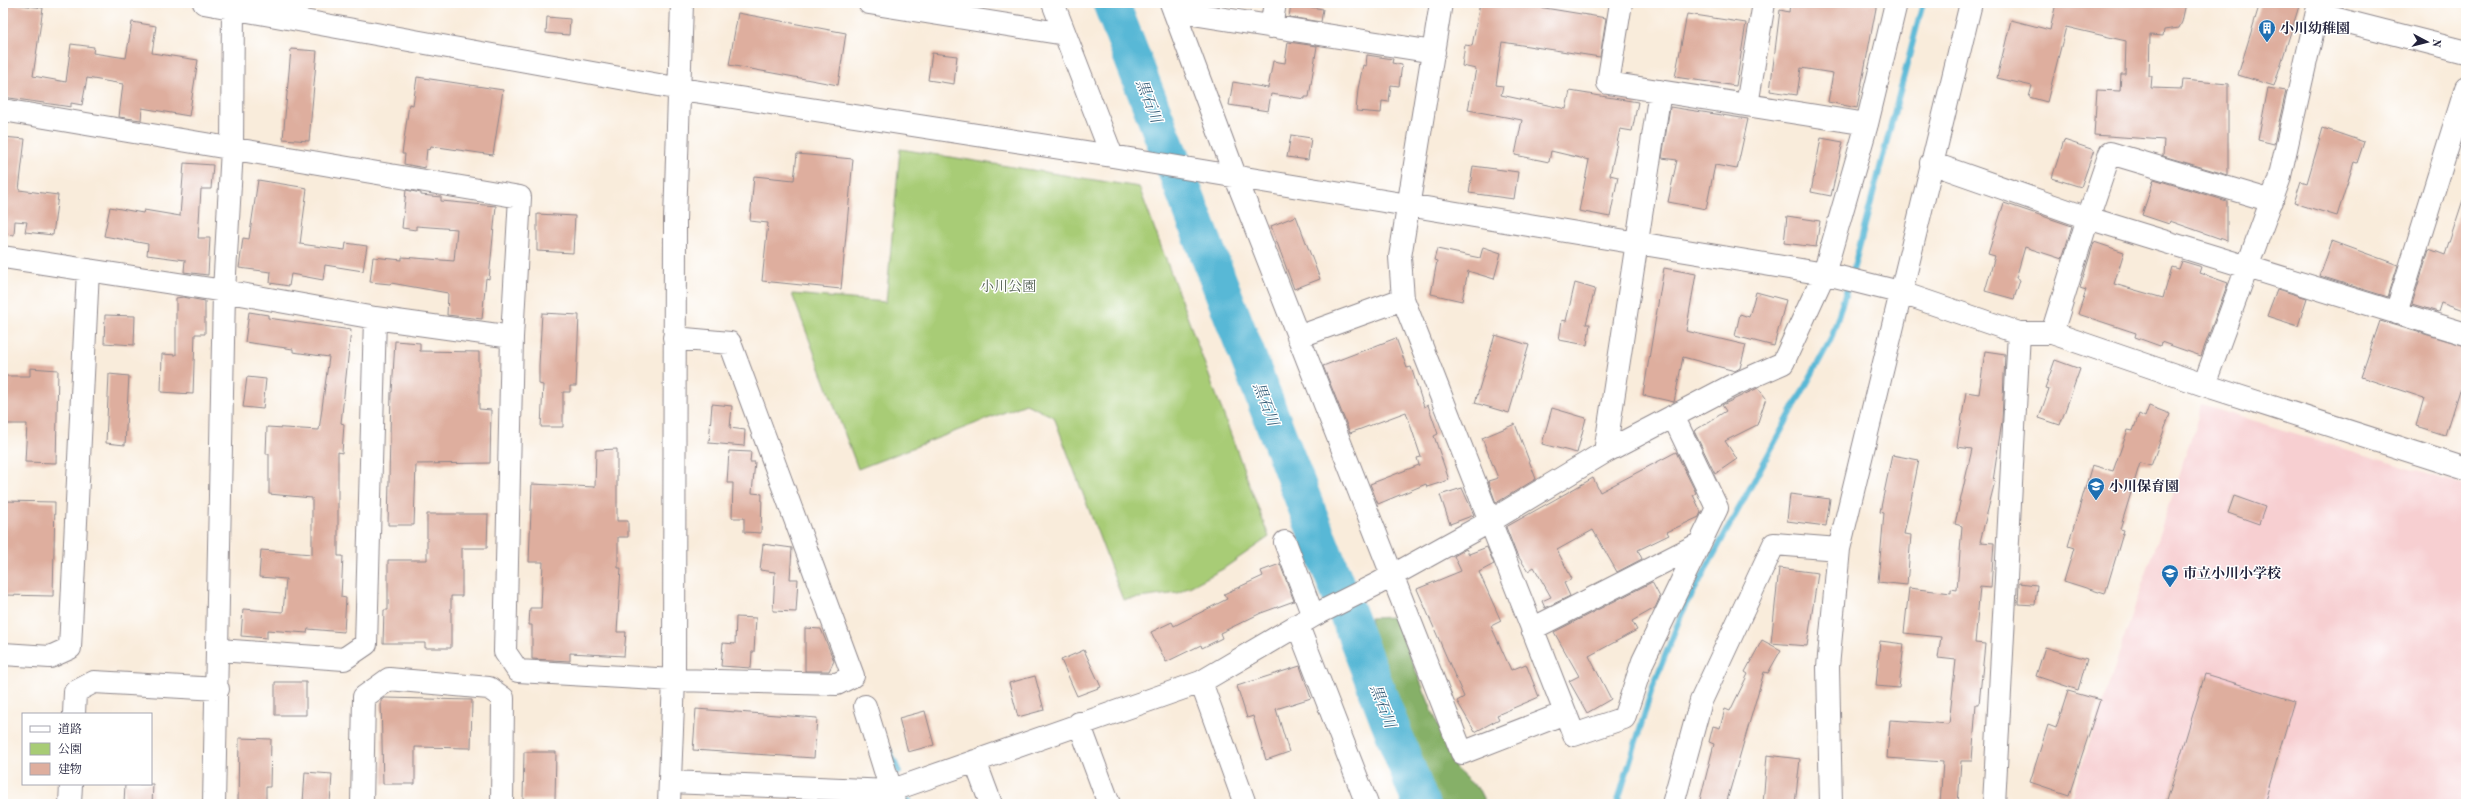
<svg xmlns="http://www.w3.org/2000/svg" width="2469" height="807" font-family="'Old Standard TT','Noto Serif JP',serif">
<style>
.built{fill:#f7cfd1}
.green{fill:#a8cc76;stroke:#657758}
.forest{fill:#86b067;stroke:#546951}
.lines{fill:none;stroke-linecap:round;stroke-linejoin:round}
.stream{stroke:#58b8d6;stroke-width:6}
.river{stroke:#58b8d6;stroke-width:37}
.building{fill:#deae9e}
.minor-casing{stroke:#8e878b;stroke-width:24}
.minor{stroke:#fff;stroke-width:22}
.labels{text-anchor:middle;stroke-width:3;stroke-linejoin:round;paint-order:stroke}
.poi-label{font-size:14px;font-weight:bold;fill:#22223b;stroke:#fff;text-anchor:start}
.park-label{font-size:14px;fill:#515e50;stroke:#fff}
.water-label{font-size:15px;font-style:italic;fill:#385e79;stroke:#fff}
</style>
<rect width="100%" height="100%" fill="#fff"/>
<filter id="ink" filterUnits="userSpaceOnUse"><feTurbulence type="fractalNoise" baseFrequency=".025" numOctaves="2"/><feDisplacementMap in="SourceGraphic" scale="8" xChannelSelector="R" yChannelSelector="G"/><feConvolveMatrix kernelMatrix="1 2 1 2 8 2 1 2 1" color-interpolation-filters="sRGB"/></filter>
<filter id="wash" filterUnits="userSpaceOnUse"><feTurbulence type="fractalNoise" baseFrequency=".012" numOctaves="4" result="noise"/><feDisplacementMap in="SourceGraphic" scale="16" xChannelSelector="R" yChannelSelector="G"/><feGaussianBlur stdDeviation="0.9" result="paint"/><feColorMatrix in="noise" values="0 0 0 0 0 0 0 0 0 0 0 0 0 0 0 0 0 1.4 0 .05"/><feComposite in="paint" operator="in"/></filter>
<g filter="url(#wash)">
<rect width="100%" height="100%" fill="#f9ecdb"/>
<path class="built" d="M2202 405 2466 486V804H2069Z"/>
<path class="green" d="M900 149 1139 187 1269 537 1223 569 1178 593 1123 600 1054 417 1026 404 858 469 792 294 886 302Z"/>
<path class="forest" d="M1394 617 1456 769 1479 790 1486 804H1436C1412 744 1379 683 1370 618Z"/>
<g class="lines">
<path class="stream" d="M889 750 899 772
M909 801 911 804
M1617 804 1652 689 1682 613 1831 339 1854 267 1923 3"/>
<path class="river" d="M1111 3 1421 804"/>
</g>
<g id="blocks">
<path class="building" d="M6 3 43 8 33 76 66 82 71 44 94 47 93 53 126 58 132 22 156 26 152 53 198 60 189 116 142 108 141 120 119 117 123 84 87 78 82 105 71 103V107L3 97V26Z
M1480 3H1514L1606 18 1600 57 1502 42 1496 85 1503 86 1501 95 1566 109 1570 91 1638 102 1632 131 1620 129 1610 175 1618 177 1610 217 1579 211 1589 160 1551 151 1549 162 1515 155 1522 120 1468 110 1476 69 1462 66 1465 45 1472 46Z
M1790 3H1877L1857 108 1828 102 1833 73 1801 68 1797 95 1770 91 1780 10 1789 12Z
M2056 3H2186L2182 22 2179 28 2164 30 2163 36 2150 35 2149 76H2152L2151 88 2182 89 2183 80 2228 84V175L2163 156 2164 140 2094 135 2097 90 2120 91 2121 74H2125L2126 41 2066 27 2047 102 2029 97 2032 86 1997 78 2011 20 2050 30Z
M2260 3H2300L2274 86 2238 75Z
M1291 4 1323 9 1321 22 1289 17Z
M738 13 846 33 838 85 729 65Z
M1687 14 1746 23 1736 86 1675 77Z
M547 17 570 19 569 35 546 33Z
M1288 42 1317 46 1309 97H1305V99L1271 94 1268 111 1229 105 1233 82 1268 88 1273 61 1285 63Z
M291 49 317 51 309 141 283 139Z
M932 53 957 56 954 84 928 80Z
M1367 55 1393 59 1392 63 1402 65 1399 86 1391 85 1389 102 1382 101 1381 113 1356 111 1358 89 1363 65 1366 66Z
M417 77 503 90 493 155 431 146 430 150 427 149 425 168 404 164 405 154H402L409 104 413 105Z
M2268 88 2286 91 2274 144 2258 140Z
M1670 107 1748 119 1737 169 1715 165 1706 209 1668 202 1677 160 1662 158Z
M2323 128 2364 142 2357 163 2354 162 2337 216 2294 203 2301 181 2307 183Z
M1291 135 1311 138 1308 160 1287 157Z
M3 137 25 139 19 190 58 195 53 235 25 232 27 222 15 221 14 235 3 234Z
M1821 138 1843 142 1831 196 1811 192Z
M2064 140 2094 150 2081 187 2052 178Z
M797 154 853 159 841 289 762 281 768 223 750 221 754 176 794 180Z
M184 163 213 165 211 189H201L198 238H210L208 275 184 272 185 260 147 255 148 244 104 236 110 207 143 213 144 210 180 216Z
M1473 166 1518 172 1514 199 1469 193Z
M2154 179 2227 201V241L2170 221 2169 224 2142 215Z
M258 180 307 188 300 244 345 250 346 243 367 246 363 271 325 265 323 280 291 274 289 286 270 283 271 272 239 268 243 238 249 239Z
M406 190 421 193V195L441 197V201L496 206 489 279 486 278 482 319 447 315 448 293 391 283 390 284 370 282 373 257 402 260V257L454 261 457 229 416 226V230L402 228Z
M2463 200 2466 201V312L2441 303 2438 312 2412 304 2429 249 2445 255Z
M2004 203 2072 226 2062 259 2025 247 2016 278 2020 280 2014 299 1985 291 1995 256 1988 254Z
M537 214 575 216 573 253 537 251Z
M1296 216 1320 279 1294 289 1271 226Z
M1787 216 1820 221 1816 247 1784 243Z
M2332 241 2398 265 2388 297 2320 276Z
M2094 242 2124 252 2114 284 2163 298 2172 267 2179 269 2182 261 2202 267 2200 273 2228 283 2201 356 2161 342 2160 346 2135 337 2136 333 2078 314 2086 290 2080 288Z
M1483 247 1501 253 1494 279 1468 271 1462 301 1431 294 1437 261 1434 260 1437 249 1480 258Z
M1664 268 1696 274 1686 331 1746 345 1740 368 1735 371 1683 357 1674 402 1643 395Z
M1575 283 1595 289 1586 324H1590L1587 345 1559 340 1562 320 1566 321Z
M2277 289 2307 298 2298 326 2267 316Z
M1756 292 1786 300 1774 346 1735 336 1740 314 1749 317Z
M183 297 205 301V334H195L193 394 161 392 162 354 176 355V298Z
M249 312 268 315V318L351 330 341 423 344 424 342 453 338 452V556H343L341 597 346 598 344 632 308 629 307 633 267 630V638L241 636 243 609 283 612 286 579 259 577 261 550 312 554V498L269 494V454H266L267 427 319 430 329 357 293 352V349L245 342Z
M542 313 579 315 576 386H570V392H563V427H541L543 385 539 384V365Z
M105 315 135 316 134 345 104 343Z
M2380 321 2466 346V374L2461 391 2459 390 2445 435 2416 426 2424 398 2361 377Z
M1495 335 1529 345 1509 413 1475 403Z
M1396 338 1407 368 1411 367 1424 407 1428 405 1438 434 1434 436 1449 480 1427 487 1426 484 1378 504 1370 484 1419 465 1417 458 1421 457 1406 412 1350 433 1323 366Z
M395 341 420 343V351L479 352V409L491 410 490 463 416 464 414 525H388L391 392H392Z
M1985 351 2005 354 2002 421 1993 481H1995L1980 542 1994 543 1991 588 1980 587 1975 643 1985 644 1979 704H1976L1972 761H1961L1958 804H1940L1943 762 1887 758 1890 720 1949 724 1956 660 1938 658 1941 637 1904 633 1909 588 1951 593V589L1957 590 1962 526 1955 524 1972 449 1957 447 1966 392 1979 394Z
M2055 360 2080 369 2060 425 2039 418 2049 389 2045 388Z
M30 368 58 370 56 463 25 462 27 424H3V376H30Z
M109 374 129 376 125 445 106 443Z
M247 377 266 379 263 409 243 407Z
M1758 388 1766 398 1757 425 1725 441 1737 459 1715 474 1694 431 1726 411 1722 405Z
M712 404 732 406 730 428 745 430 744 446 709 443Z
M2149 406 2170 414 2151 466 2140 463 2120 529 2124 530 2105 594 2064 581 2074 548 2068 546 2092 465 2113 471 2128 430 2133 431 2139 414 2145 417Z
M1552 408 1586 418 1577 453 1542 444Z
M1515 424 1536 479 1496 503 1488 481 1498 478 1482 438Z
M617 449V521H628V537H618V568H621L617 632H626L624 656 570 653V661L532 659V625H529L530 608H541L543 562H529L532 484 595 487 596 450Z
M729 451 751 452 750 462H755L752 493 762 494 761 533 744 532V518H732L733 483H727Z
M1676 452 1696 493 1693 495 1701 512 1699 517 1667 532 1669 535 1638 550 1642 559 1617 572 1593 530 1557 550 1572 579 1564 583 1570 596 1545 608 1542 601 1551 597 1534 567 1528 571 1516 553 1506 527 1593 478 1600 492Z
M1892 455 1919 460 1904 534 1911 535 1907 585 1878 582 1884 513 1880 512Z
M1462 488 1474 515 1450 524 1440 495Z
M1790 494 1830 499 1826 526 1787 521Z
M2234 496 2265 507 2259 524 2228 513Z
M3 501 55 502 53 596 3 595Z
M427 514H488L487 548H462V596H451V648H425V643H383L384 610H388V560H427Z
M763 544 792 548 790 579H798L796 612 773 611 775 572 760 570Z
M1487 547 1494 564 1479 572 1501 621 1491 626 1511 670 1526 664 1539 697 1497 715 1499 719 1475 732 1457 701 1464 697 1417 589 1461 571 1454 556 1466 549 1469 554Z
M1280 564 1294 601 1261 613 1220 633 1222 638 1202 648 1201 645 1166 662 1151 632 1172 622 1174 626 1227 599 1224 594 1263 576 1261 571Z
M1779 568 1818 573 1807 646 1771 643Z
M1652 582 1660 597 1655 608 1632 621 1637 630 1589 656 1611 699 1587 713 1569 681 1579 676 1554 632Z
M2019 583 2037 585 2035 605 2018 604Z
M736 617 756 618 754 652H752L751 668 721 666 723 643 735 644Z
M805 628 821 629 834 661 829 671H805Z
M1762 640 1781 650 1768 673 1764 672 1726 804H1699L1714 744 1709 742 1713 726 1720 728 1725 709 1730 711 1748 674 1745 672Z
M1880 641 1904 644 1899 688 1876 686Z
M2045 647 2087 659 2078 690 2036 676Z
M1084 650 1101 687 1077 696 1061 660Z
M1300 666 1311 698 1276 709 1289 752 1266 760 1253 716 1247 718 1237 686Z
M2205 674 2294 701 2264 804H2166Z
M1035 676 1044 710 1018 717 1009 683Z
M275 682H306V715H275Z
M2068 691 2100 700 2069 795 2030 782 2048 725 2056 728Z
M385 698 472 700 471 748 415 747V784H383L381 700Z
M696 709 817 718 814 758 693 750Z
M925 711 934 745 908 752 899 718Z
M239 738 271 739 270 787H266V804H238Z
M524 752H556L555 800H523Z
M1767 755 1800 759 1795 804H1763Z
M305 772 332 774 330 804 303 803Z
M125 784H153L152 804 124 803Z"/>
</g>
</g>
<g filter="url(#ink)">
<use href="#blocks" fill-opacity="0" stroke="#8e878b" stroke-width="1"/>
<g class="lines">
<g class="minor-casing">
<path id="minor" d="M204 3 681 89 1112 156 1831 275 1899 292 2019 333H2052L2204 385 2466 469
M869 3 1065 34
M1053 3 1112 156
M1171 3 1236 178 1462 753 1565 713
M1441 3 1400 257 1403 299 1574 735 1624 718 1643 661 1717 508 1673 416
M1621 3 1608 83 1867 124
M1174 11 1434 52
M2317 14 2466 52
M1271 27 1275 3
M1747 105 1764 3
M3 110 520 197 512 337 505 652 518 671 674 680 837 684 853 676 730 343 674 338
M1931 163 2088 218 2110 153 2272 201
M3 257 224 291 375 318 512 337
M2396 313 2466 88
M2052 333 2088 218 2466 334
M1298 337 1403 299
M2204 385 2279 180 2319 3
M1605 452 1660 91
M1285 542 1313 616
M1298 626 1367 804
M1532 629 1699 544
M219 650 344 659 366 644 375 318
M3 654 50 657 70 648 88 270
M1201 682 1245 804
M865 706 895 803
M74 714 75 692 94 682 218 689
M1079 723 1109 804
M975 761 991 804
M670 782 890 791 1201 682 1313 616 1377 584 1489 522 1605 452 1731 386 1783 363 1824 274 1867 124 1896 3
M70 804 71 784
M214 804 224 291 232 149 233 3
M362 804 364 697 389 679 489 688 503 698 502 804
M669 804 674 680 675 220 682 3
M1673 804 1701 701 1774 544 1839 549
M1831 804 1828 667 1839 549 1971 3
M1994 804 2019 333"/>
</g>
<use href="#minor" class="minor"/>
</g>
</g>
<defs>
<g id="building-pin" transform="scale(0.9)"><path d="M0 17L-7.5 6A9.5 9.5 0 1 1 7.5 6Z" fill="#1f6fb2" stroke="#fff"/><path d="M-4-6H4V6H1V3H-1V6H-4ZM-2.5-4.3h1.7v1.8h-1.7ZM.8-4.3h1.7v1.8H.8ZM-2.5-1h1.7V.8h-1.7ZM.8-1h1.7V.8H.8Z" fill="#fff"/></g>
<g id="school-pin" transform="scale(0.9)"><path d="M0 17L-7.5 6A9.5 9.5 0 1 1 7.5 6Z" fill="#1f6fb2" stroke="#fff"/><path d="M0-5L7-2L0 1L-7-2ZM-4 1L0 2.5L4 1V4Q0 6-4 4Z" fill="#fff"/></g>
</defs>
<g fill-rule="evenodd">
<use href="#building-pin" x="2267" y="28"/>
<use href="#school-pin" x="2096" y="486"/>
<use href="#school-pin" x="2170" y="573"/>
</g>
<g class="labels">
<g class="poi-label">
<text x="2280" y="33">小川幼稚園</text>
<text x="2109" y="491">小川保育園</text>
<text x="2183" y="578">市立小川小学校</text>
</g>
<g class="park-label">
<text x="1008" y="291">小川公園</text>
</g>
<g class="water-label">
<text transform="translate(1149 101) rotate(69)" y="5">黒石川</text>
<text transform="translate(1266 404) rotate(69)" y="5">黒石川</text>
<text transform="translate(1383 706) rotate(69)" y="5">黒石川</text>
</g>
</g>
<rect width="2469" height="807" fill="none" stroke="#fff" stroke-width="16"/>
<rect x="22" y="713" width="130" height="72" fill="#ffffff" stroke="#a7a7b1"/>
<rect x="30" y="726" width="20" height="6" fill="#ffffff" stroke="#a7a7b1"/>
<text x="58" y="733" font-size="12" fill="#22223b">道路</text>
<rect x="30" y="743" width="20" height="12" fill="#a8cc76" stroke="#a7a7b1"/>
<text x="58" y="753" font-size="12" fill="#22223b">公園</text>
<rect x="30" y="763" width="20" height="12" fill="#deae9e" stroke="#a7a7b1"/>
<text x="58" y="773" font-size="12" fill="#22223b">建物</text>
<g transform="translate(2427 42) rotate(97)" stroke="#ffffff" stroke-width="3" paint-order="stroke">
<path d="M0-3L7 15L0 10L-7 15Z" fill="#22223b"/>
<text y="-6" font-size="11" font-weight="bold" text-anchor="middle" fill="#22223b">N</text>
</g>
</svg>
